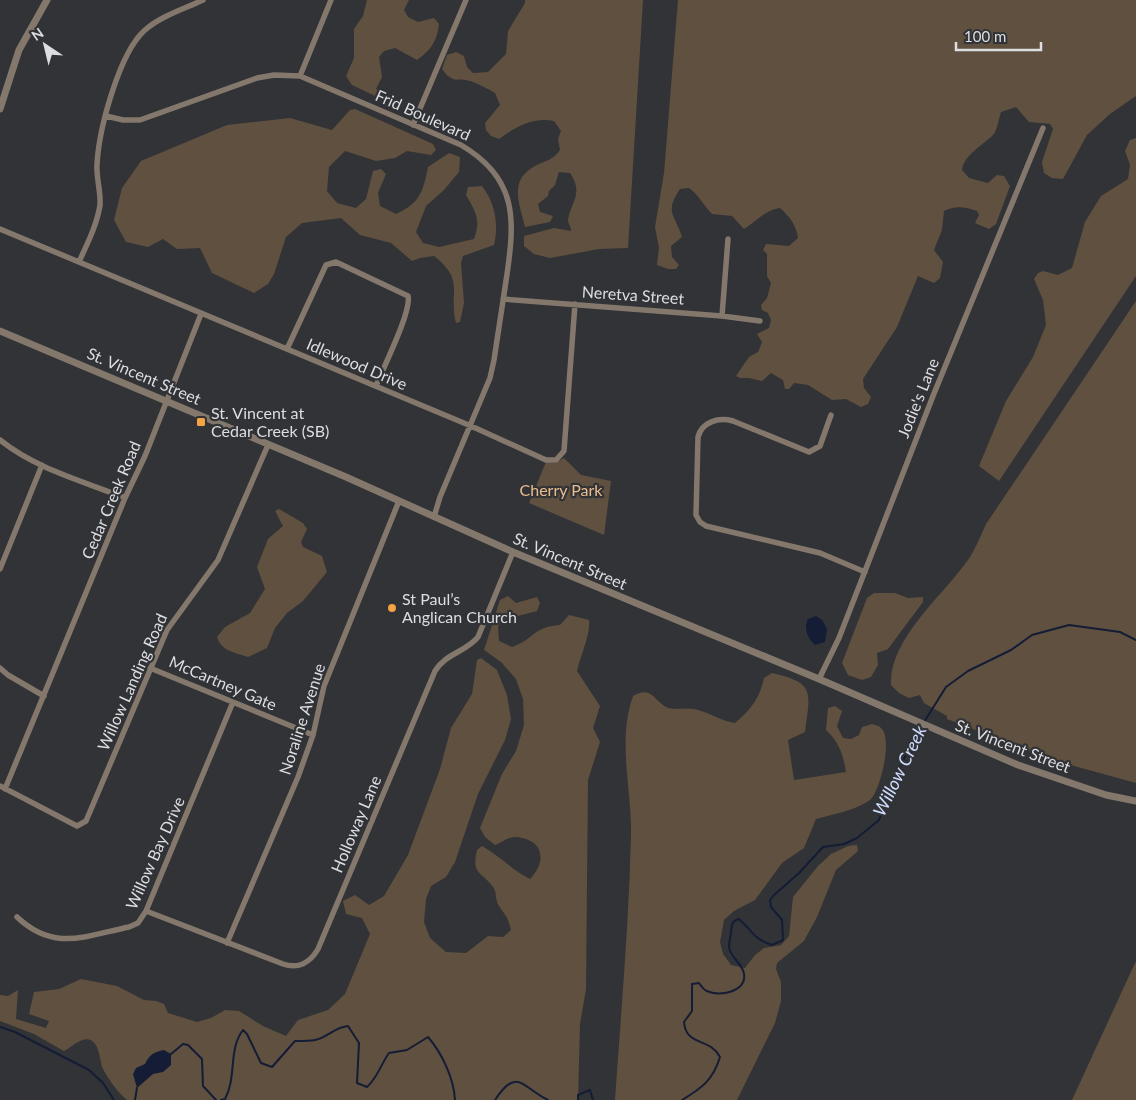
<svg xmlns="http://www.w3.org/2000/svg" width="1136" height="1100" font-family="Lato,sans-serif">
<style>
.green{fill:#60503f}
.water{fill:#141c36}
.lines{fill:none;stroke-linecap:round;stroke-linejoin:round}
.stream{stroke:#141c36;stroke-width:2}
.minor{stroke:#84786c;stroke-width:5.5}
.tertiary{stroke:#84786c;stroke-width:7}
.poi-dot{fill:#f4a444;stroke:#313337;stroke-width:2}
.labels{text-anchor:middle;stroke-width:4.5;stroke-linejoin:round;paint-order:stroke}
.street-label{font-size:16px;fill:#dddee1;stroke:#313337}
.poi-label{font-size:16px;fill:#dddee1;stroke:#313337;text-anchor:start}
.park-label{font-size:16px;fill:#ebbd8e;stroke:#313337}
.water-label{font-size:18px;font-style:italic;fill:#d0ddff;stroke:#313337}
</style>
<rect width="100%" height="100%" fill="#313337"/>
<path class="green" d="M367 0H409L404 10 408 17 418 22 434 18 439 24C437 41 431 50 417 60L395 48 384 51 379 57 382 77 376 89 390 98 388 102 352 85 346 76 354 58V29L363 16Z
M525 0H643L628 248 599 249 550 258 534 254 524 246V236L554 228 571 231C571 226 568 224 568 220 571 201 584 194 570 173L559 172 555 185 549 191 548 196 538 204 540 212 553 216 550 222 525 227C519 202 508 179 537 165 547 160 553 160 560 150L558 139 561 131 554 121C532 117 516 127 499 139L491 136 486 130 485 123 500 105 495 93C488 89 481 85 473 82 458 76 454 86 442 69L447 55 456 52 464 56 467 67 473 73 488 72 506 54 508 31 525 3Z
M678 0H1136V96L1110 114 1087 135 1063 179 1052 178 1044 173 1042 162 1053 129 1050 124 1029 122 1016 107 1001 112C999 118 997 131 993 135 983 145 964 155 962 170L969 178 988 183 997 175 1004 176 1010 186 996 224 989 229 975 223 979 215 977 211C965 207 956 205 944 211L942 230 934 250 943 262 940 278 934 283 918 276 897 327 863 379 864 388 871 397 868 404 861 407 846 399 832 400 808 385 794 383 789 389H785L783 380 771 373 762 381 749 378H740L736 376 749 357 758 352 762 342 757 334 769 328 771 320 768 313 762 310 761 305 767 298 771 283 767 276V254L763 250 766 244 789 246 798 238C796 225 790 217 780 208 765 210 757 221 744 229L732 216 712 214C704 206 698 194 689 188L680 189C664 213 675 214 682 237L671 246 672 257 679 265 676 269H668L657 265 659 248 655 227 664 173Z
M355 109 433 144 436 150 431 155 407 151 395 158 376 161 345 151 329 167 327 191 337 203 356 208 366 199 373 171 381 169 386 174 378 193 380 206 396 214C420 203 423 192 428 167L449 153 460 157 459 172 444 190 426 206 416 232 423 243 439 247 474 239C481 221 476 212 466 195L468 187 482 186C495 203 499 224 494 245L463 256 461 263 464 303 460 322 456 323C448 293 466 281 434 256L420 258 412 261 391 243 360 235 341 218 302 223 286 237 274 274 268 284 254 293 212 273 200 248 177 249 163 239 148 247 126 242 114 220 122 188 141 161 227 125 290 118 332 130 350 110Z
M1136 138V276L999 481 979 466 1006 401 1033 357 1046 325 1043 300 1034 279 1038 273 1043 271 1058 275 1072 268 1085 222 1101 196 1128 179 1130 165 1125 151 1130 140Z
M1136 301V783L1056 761 947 719V716L924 703 920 695 909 698 899 693 891 685C889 640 940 598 965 564 974 553 980 537 986 524Z
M564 458 581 475 611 481 604 535 529 503 546 462 555 463Z
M279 509 303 523 307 529 301 542 303 547 322 556 327 572 303 601 287 613 275 628 267 648 248 657C236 653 221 651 217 637L225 627 250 613 265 589 257 567 268 539 283 526 275 511Z
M874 593H895L908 598 923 597V602L888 649 877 653 878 665 871 677 862 680 848 675 842 663 867 598Z
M508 596 516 603 537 597 540 603 537 611 502 620 498 627 499 641 512 647C535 639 532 627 560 625L569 615 589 620C591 633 580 657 577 671L600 706 593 728 600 742 588 780 586 989 580 1024 578 1100H127C118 1093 109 1080 103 1069 99 1061 100 1032 80 1041 75 1043 70 1048 64 1051L34 1034 0 1021V995L8 996 18 990 16 1019 46 1028 49 1021 29 1014 34 992 59 989 81 979 117 986 144 1000 156 1001 164 1004 168 1013 197 1022 211 1018 225 1010 239 1011 263 1026 286 1036 298 1020 328 1010 345 994 370 934 362 918 346 914 343 901 355 895 369 905 384 896 408 855 440 769 451 728 472 694 477 660 481 658 497 670 507 695 511 719 505 740 478 794 455 862 446 877 431 886 426 899 424 922 430 938 446 952 466 953 488 936 503 937 511 930C507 914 506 917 499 906 495 900 497 892 493 887 482 871 471 876 477 850L482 846C500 856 512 870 530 879 547 861 544 840 517 837 509 836 503 842 495 845L485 837 480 828 502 774 516 751 524 725 523 699 516 679 501 662 484 650 500 600Z
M772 673C816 683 810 692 805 732L788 740 794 780 846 772C843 754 839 742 826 730L828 708 835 706 842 711 837 726 843 738 851 739 859 735 862 727 872 724C875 725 880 726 882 729 892 740 881 788 871 799 860 809 831 815 816 819L804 848 782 863 755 900 734 911 724 920 720 942 723 954 731 965 745 968 755 955 764 948 781 945 789 936 793 897 818 866 831 854 848 846 857 845 858 851 836 870 817 917 804 941 777 963 776 969 781 982V1001L775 1023 737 1100H615C621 1012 629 923 631 835 632 789 617 741 633 696 652 686 652 699 666 707 674 711 686 707 694 709 709 712 721 721 735 723 751 710 760 697 764 678Z
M1136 962V1100H1072L1135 963Z"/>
<path class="water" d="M816 616 822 620 827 629 825 642 815 645C808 639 803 628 808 619Z
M164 1050 171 1054V1065L163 1072 153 1074 137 1088 133 1074 136 1068 145 1064C150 1054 154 1052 164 1050Z"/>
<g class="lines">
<path class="stream" d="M924 722 946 687 968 671 1011 650 1032 635 1069 625 1120 632 1136 640
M0 1027 15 1032 89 1070 103 1083 114 1100
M171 1054 183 1044 188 1045 202 1059 203 1086 216 1100
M135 1100 137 1088
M221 1100 225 1099C237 1077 228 1049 243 1030L247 1034 261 1063 272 1067 295 1041C302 1041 309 1041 315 1040 328 1037 335 1027 348 1026L359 1043 357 1083 367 1087C378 1077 381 1064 389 1053L407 1050 428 1037C442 1053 454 1079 455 1100
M495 1100C517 1066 523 1088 548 1100
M578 1100V1095L590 1090 593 1100
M682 1100C702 1088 713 1080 720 1057 710 1037 686 1047 684 1022L692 1011V984L699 983C701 986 704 990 707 991 719 997 747 992 744 974 743 964 730 957 729 947 729 941 731 936 731 931 732 924 732 921 739 919 753 931 752 938 772 945L783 940 782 920 771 907 770 900 774 895 799 873 823 847 844 844 857 838 879 820 898 770 921 726"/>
<path class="minor" d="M300 76 331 0
M106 116 123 120H140L257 78 274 75 300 76 461 145C519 179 515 221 506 281 502 307 498 333 494 360L490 378 440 497 434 517
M413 125 466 0
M0 229 471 426 546 460H556L564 451 575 304
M79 262C87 244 97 225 100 205 101 192 96 177 97 164 99 129 119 53 145 30 161 16 184 9 203 0
M503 299 722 316 760 321
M722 316 728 239
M287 349 326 265 336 262 408 296C412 311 383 368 376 386
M831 415 820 446 809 452 733 421C718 417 702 422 698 437L696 515 700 522 706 526 820 553 865 572
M0 440C36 469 83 481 125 498
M0 569 42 465
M0 668 8 675 44 696
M150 668 313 735
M819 679 839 638 933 396 1043 128
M0 786 77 826 86 821 167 630 218 560 268 445
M5 789 125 498 145 456 201 314
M146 911 283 964C298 969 310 963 318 949L435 671C446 653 466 652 478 637L513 552
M17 917C54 952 85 936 129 927L138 923 146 911 233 702
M227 943 298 777 313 735 324 686 399 501"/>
<path class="tertiary" d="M0 109 19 50 47 0
M0 331 346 477 513 552 819 679 1018 765 1106 795 1136 801"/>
</g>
<g class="poi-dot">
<rect x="196" y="417" width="10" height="10" rx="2.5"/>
<circle cx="392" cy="608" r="5"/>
</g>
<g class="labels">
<g class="street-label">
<text transform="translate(423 115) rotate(24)" y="6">Frid Boulevard</text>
<text transform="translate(633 295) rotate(4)" y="6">Neretva Street</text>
<text transform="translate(357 364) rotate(23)" y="6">Idlewood Drive</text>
<text transform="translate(144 376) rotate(23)" y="6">St. Vincent Street</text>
<text transform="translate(918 398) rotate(-68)" y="6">Jodie's Lane</text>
<text transform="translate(111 500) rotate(-67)" y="6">Cedar Creek Road</text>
<text transform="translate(570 561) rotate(23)" y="6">St. Vincent Street</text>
<text transform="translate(132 682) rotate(-66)" y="6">Willow Landing Road</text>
<text transform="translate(223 683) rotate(23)" y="6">McCartney Gate</text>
<text transform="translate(302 719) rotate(-72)" y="6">Noraline Avenue</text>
<text transform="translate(1013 746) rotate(21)" y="6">St. Vincent Street</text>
<text transform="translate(356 824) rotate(-67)" y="6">Holloway Lane</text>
<text transform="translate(155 853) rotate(-66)" y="6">Willow Bay Drive</text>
</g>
<g class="poi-label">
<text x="211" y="419">St. Vincent at<tspan x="211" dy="18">Cedar Creek (SB)</tspan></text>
<text x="402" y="605">St Paul’s<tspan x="402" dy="18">Anglican Church</tspan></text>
</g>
<g class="park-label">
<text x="561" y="496">Cherry Park</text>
</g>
<g class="water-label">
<text transform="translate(900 771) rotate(-64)" y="6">Willow Creek</text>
</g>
</g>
<g transform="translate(45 45) rotate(325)" stroke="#313337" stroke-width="4" paint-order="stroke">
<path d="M0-4L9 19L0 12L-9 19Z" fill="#dddee1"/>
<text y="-8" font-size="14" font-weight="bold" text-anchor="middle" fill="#dddee1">N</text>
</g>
<path d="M956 42v8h85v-8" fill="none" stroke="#dddee1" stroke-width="2.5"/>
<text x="964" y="42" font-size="15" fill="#dddee1" stroke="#313337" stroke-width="4" paint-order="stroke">100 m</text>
</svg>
